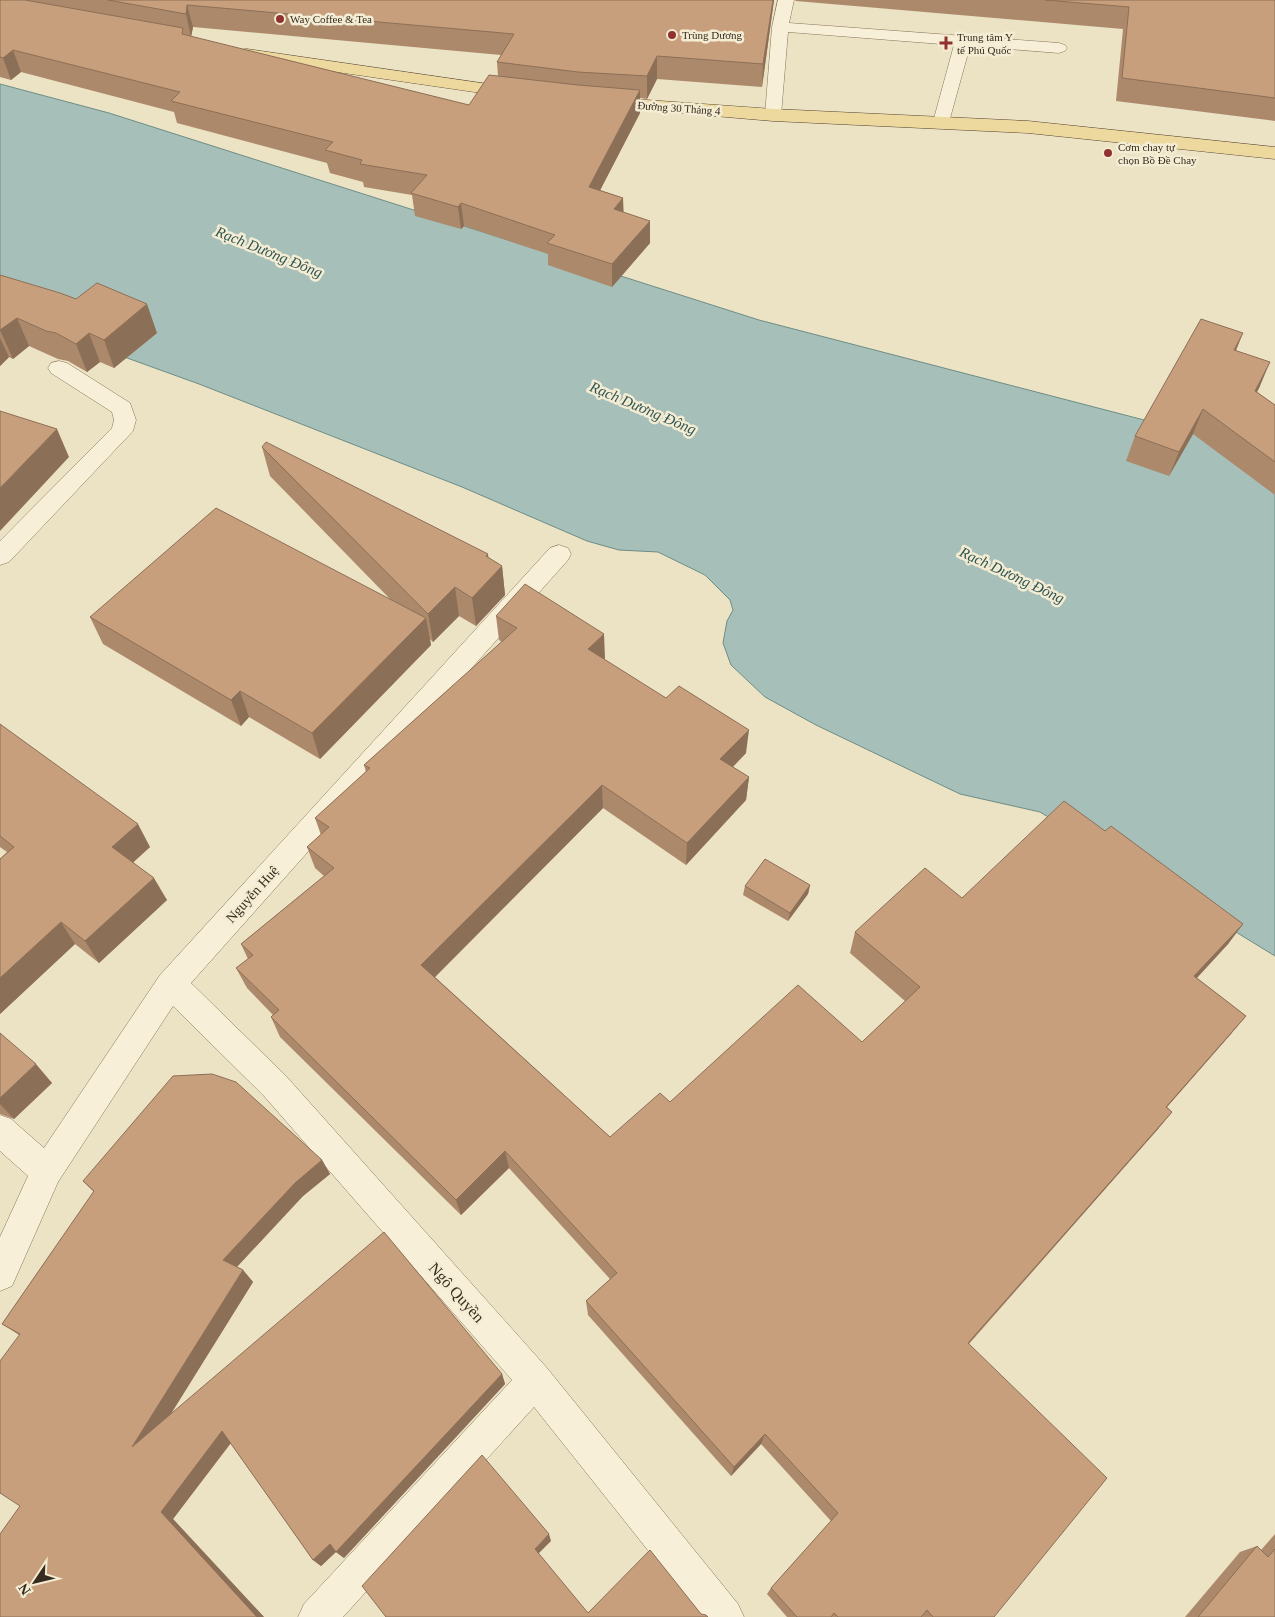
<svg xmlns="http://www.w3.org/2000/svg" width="1275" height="1617" font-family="Georgia,serif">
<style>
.water{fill:#a6bfb9;stroke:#6d8d86}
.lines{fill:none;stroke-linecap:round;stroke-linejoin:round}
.service-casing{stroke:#86745b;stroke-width:1}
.minor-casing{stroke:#86745b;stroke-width:1}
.primary-casing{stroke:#53422f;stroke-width:1}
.service{fill:#f7efd7;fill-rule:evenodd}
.minor{fill:#f7efd7;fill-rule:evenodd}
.primary{fill:#edd89e;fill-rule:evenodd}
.wall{fill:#ac896b;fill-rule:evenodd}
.shaded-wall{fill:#8c6f57}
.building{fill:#c89f7c;stroke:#8c6f57}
.poi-dot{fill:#92322e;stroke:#f4ecd3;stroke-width:2}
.labels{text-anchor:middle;stroke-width:5;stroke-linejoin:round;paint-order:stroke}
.far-poi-label{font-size:11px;fill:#362b1f;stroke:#f4ecd3;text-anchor:start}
.far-street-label{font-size:11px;fill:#362b1f;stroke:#f4ecd3}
.street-label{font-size:14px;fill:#362b1f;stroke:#f4ecd3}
.water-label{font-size:15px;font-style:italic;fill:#2f5554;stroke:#f4ecd3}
.near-street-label{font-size:16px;fill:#362b1f;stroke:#f4ecd3}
</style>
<rect width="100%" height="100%" fill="#ece2c4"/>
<path class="water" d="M0 84 109 113 759 320 1275 454V956L1040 812 960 794 816 725 765 697 731 665 723 643 727 621 733 610 730 600 705 575 658 552 619 550 587 541 462 487 199 384 0 312Z"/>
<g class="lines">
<g class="service-casing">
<path id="service" d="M778 0H794L789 23 1059 43 1065 45 1067 48 1065 51 1059 53 970 46 949 122 947 126H935L933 122 954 45 788 32 781 115 779 119H767L765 115 772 27Z"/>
</g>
<g class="minor-casing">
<path id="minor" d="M59 361 67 363 130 403 136 420 133 431 9 562 0 565V541L112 428 114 420 112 412 51 373 48 368 51 363Z
M559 545 568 548 571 554 568 560 191 983 286 1076 547 1368 738 1604 744 1617H701L534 1407 343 1617H298L304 1604 512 1380 264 1096 173 1006 58 1182 12 1286 0 1291V1237L28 1176 0 1151V1115L11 1119 44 1148 160 975 550 548Z"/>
</g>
<g class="primary-casing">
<path id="primary" d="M247 49 516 88 522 89 525 93 522 97 516 98 241 58 238 54 241 50Z
M604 97 773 109 1028 121 1275 147V159L1028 133 773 121 598 106 595 102 598 98Z"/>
</g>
<use href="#service" class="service"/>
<use href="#minor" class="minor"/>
<use href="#primary" class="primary"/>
</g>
<path class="wall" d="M0 0H774L762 87 657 79 647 99 640 98V113L600 190 623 198V212L650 243 612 287 548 265V254L464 226 461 229 415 216 412 195 364 187 363 182 330 173 327 163 177 123 174 112 21 72 11 80 0 77ZM193 27 501 55 497 62 498 76 469 105 191 37Z
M795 0H1275V121L1116 101 1123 29 796 1Z
M0 275 157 333 114 368 100 362 87 372 68 361 58 359 29 346 13 359 9 357 0 366Z
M1236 350 1260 386 1257 392 1275 405V495L1193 434 1169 476 1126 461 1135 436Z
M262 447 488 558 502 566 505 595 476 626 459 616 433 642 430 639 431 645 320 759 249 717 241 726 103 644 90 617 391 600 270 476Z
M496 616 605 658 604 659 746 753 733 767 749 777 746 800 686 865 603 808 435 977 610 1137 670 1102 862 1042 905 1001 850 953 855 932 962 898 1105 831 1243 924 1228 944 1197 978 1246 1016 1230 1035 1167 1107 1172 1112 1158 1129 969 1344 994 1617H787L767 1594 771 1588 831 1521 761 1444 731 1476 588 1315 586 1301 610 1279 509 1168 461 1215 280 1037 271 1017 273 1015 247 988 236 968 248 959 241 944 324 876 315 868 307 847 321 835 315 818 366 772 364 765 502 642 499 640Z
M0 724 150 847 133 862 167 900 99 963 75 944 0 1014V859L7 852 0 847Z
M810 885 808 894 788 921 743 895 745 886Z
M0 1033 52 1083 14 1119 0 1114Z
M322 1160 330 1174 303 1196 237 1267 243 1270 253 1282 171 1414 502 1374 505 1384 344 1558 336 1552 321 1566 313 1560 231 1443 173 1519 264 1617H0L20 1506 19 1335 2 1324 94 1192 83 1181Z
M1275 1534V1617H1185L1240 1552 1257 1546 1261 1550Z"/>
<path class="shaded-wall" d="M773 0H774L762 87 763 64Z
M187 5 193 27 191 37 186 14Z
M13 50 21 72 11 80 3 58Z
M657 56V79L647 99V76Z
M640 90V113L590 210 589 187Z
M623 198 624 221 614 209Z
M461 203 464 226 461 229 458 207Z
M650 221V243L612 287V264Z
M147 304 157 333 114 368 104 340Z
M17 318 29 346 13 359 0 330Z
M89 333 100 362 87 372 76 344Z
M1243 333 1233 358 1234 350Z
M0 338 9 357 0 366Z
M1270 362 1260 386 1245 416 1255 391Z
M1203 409 1193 434 1169 476 1179 452Z
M57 429 69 457 0 531V488Z
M488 554 491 578 502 566 505 595 476 626 472 598 486 556Z
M455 587 459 616 433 642 428 614Z
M426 618 431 645 320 759 312 733Z
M604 634 605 658 589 673 588 649Z
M240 691 249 717 241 726 231 700Z
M749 730 746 753 718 782 720 759Z
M749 777 746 800 686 865 687 843Z
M602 785 603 808 427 985 421 965Z
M138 824 150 847 125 870 112 847Z
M154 878 167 900 99 963 85 941Z
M810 885 808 894 788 921 790 913Z
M61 922 75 944 0 1014V978Z
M1243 924 1228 944 1180 996 1194 976Z
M1246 1016 1230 1035 1152 1124 1166 1107Z
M36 1064 52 1083 14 1119 0 1104V1098Z
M1172 1112 1158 1129 958 1355 968 1343Z
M505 1151 509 1168 461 1215 456 1200Z
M322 1160 330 1174 303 1196 232 1272 223 1260 295 1183Z
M243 1270 253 1282 145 1455 132 1447Z
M502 1374 505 1384 344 1558 336 1552Z
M222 1431 233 1440 173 1519 264 1617H257L161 1512Z
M765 1434 761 1444 731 1476 734 1467Z
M549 1534 551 1541 538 1554 535 1549Z
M330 1544 338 1550 321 1566 313 1560Z"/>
<path class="building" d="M0 0H25L183 28 182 34 469 105 489 75 578 85 640 90 589 187 623 198 614 209 650 221 612 264 547 243 555 235 461 203 458 207 411 193 427 175 360 164 362 160 325 150 333 142 171 101 180 92 13 50 3 58 0 57Z
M108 0H773L763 64 657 56 647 76 578 72 497 62 514 34 187 5 186 14Z
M1045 0H1275V98L1122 78 1129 7Z
M0 275 60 293 76 299 97 283 147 304 104 340 89 333 76 344 56 333 46 331 17 318 0 330Z
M1201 319 1243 333 1234 350 1270 362 1255 391 1275 405V462L1203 409 1179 452 1135 436Z
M0 411 57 429 0 488Z
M266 442 488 554 486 556 502 566 472 598 455 587 428 614 262 447Z
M216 508 426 618 312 733 240 691 231 700 90 617Z
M525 584 604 634 588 649 666 698 679 686 749 730 720 759 749 777 687 843 602 785 421 965 610 1137 660 1093 670 1102 798 985 862 1042 920 987 855 932 925 868 962 898 1064 801 1105 831 1111 826 1243 924 1194 976 1246 1016 1166 1107 1172 1112 968 1343 1107 1478 994 1617H933L927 1610 921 1617H838L834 1613 831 1617H797L771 1588 838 1513 765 1434 734 1467 586 1301 617 1273 505 1151 456 1200 271 1017 279 1010 236 968 253 955 241 944 334 868 307 847 329 827 315 818 370 768 364 765 517 628 496 616Z
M0 724 138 824 112 847 154 878 85 941 61 922 0 978V859L14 847 0 836Z
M765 859 810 885 790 913 745 886Z
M0 1033 36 1064 0 1098Z
M212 1074 236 1082 322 1160 295 1183 223 1260 243 1270 132 1447 384 1232 502 1374 336 1552 330 1544 313 1560 222 1431 161 1512 257 1617H0V1534L20 1506 0 1493V1361L20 1334 2 1324 94 1191 83 1181 173 1076Z
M482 1455 549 1534 535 1549 588 1613 650 1550 701 1614 706 1615 708 1617H386L362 1586Z
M1257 1546 1268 1557 1275 1549V1617H1198Z"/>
<g class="poi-dot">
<circle cx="280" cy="19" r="5"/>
<circle cx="672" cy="35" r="5"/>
<path d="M943.5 35.5h5v5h5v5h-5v5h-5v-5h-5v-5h5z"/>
<circle cx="1108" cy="153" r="5"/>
</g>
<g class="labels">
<g class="far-poi-label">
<text x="290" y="23">Way Coffee &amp; Tea</text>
<text x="682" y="39">Trùng Dương</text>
<text x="957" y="41">Trung tâm Y<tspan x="957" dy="13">tế Phú Quốc</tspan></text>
<text x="1118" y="151">Cơm chay tự<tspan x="1118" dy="13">chọn Bồ Đề Chay</tspan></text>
</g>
<g class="far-street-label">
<text transform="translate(679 108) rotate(4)" y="4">Đường 30 Tháng 4</text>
</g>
<g class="street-label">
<text transform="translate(252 894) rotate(-48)" y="5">Nguyễn Huệ</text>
</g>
<g class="water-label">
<text transform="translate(269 252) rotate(22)" y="5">Rạch Dương Đông</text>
<text transform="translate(643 408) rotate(23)" y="5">Rạch Dương Đông</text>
<text transform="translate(1012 575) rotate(25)" y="5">Rạch Dương Đông</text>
</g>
<g class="near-street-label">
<text transform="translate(457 1292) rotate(48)" y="6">Ngô Quyền</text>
</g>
</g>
<g transform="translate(35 1582) rotate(235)" stroke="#f4ecd3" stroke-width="4" paint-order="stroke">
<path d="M0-4L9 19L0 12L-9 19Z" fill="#362b1f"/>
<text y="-8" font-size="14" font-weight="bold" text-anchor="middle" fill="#362b1f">N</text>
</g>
</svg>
